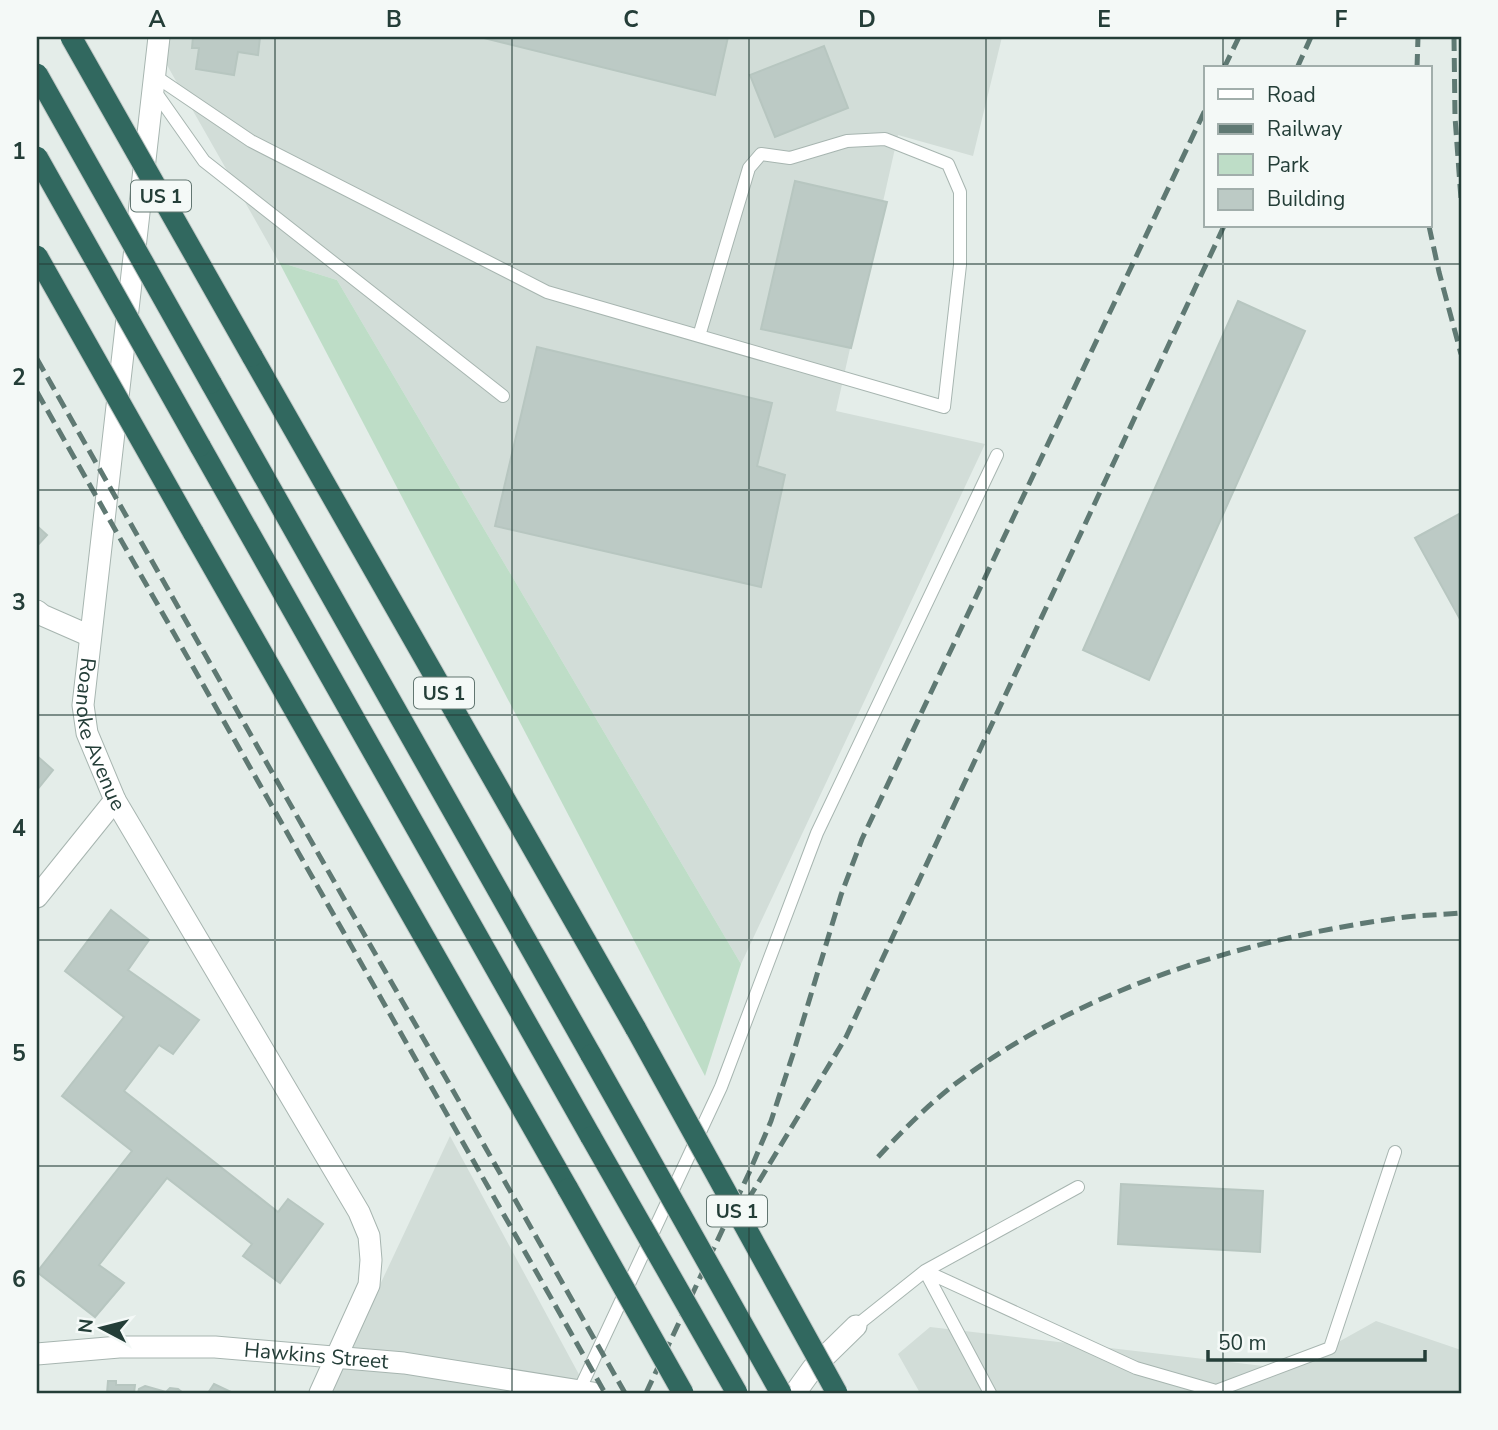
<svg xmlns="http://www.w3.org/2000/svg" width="1498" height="1430" font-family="'Nunito Sans',sans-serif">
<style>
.built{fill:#d2ddd8}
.green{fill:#beddc7}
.building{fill:#bccac5;stroke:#b7c6c0;stroke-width:2}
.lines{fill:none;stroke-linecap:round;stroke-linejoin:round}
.service-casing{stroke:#a7b5b0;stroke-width:14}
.minor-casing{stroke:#a7b5b0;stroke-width:23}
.motorway-casing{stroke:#c2c9c7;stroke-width:23}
.service{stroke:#fff;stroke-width:12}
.minor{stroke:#fff;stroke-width:21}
.motorway{stroke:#31685f;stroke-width:21}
.rail{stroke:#5f7973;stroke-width:5;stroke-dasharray:14 7;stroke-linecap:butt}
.motorway-bridge-casing{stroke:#c2c9c7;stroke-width:23;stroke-linecap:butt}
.motorway-bridge{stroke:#31685f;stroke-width:21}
.grid{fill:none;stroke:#243e38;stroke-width:2;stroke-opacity:0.55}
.labels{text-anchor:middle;stroke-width:7;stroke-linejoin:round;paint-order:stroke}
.shield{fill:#f4f9f7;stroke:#627671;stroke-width:2}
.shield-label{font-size:19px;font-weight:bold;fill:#243e38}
.street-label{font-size:21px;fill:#243e38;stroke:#f4f9f7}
.neatline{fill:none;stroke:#243e38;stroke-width:2.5}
.grid-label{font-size:23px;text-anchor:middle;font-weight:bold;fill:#243e38}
</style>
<rect width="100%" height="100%" fill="#e4ede9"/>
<path class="built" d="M151 37H1002L973 156 898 135 836 411 985 444 741 964 337 280 279 262Z
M450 1136 589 1393H329Z
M1376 1321 1461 1350V1393H920L898 1354 930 1327 1290 1369Z"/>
<path class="green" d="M279 262 337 280 741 964 705 1076Z"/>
<path class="building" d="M193 37H260L258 55 238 52 234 75 196 69 199 48H192Z
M480 37H728L715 95Z
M824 46 848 108 775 137 750 75Z
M795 181 887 202 851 348 761 329Z
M1238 301 1305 331 1149 680 1083 650Z
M537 347 772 403 757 466 785 475 761 587 495 526Z
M1461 513V621L1415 538Z
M37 526 47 535 37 546Z
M37 756 53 770 37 790Z
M111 910 149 940 128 970 199 1020 173 1054 159 1045 124 1091 278 1212 288 1199 323 1224 280 1283 243 1256 252 1244 167 1178 99 1265 124 1283 95 1317 37 1272 132 1151 62 1096 124 1017 65 971Z
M1121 1184 1263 1191 1260 1252 1118 1244Z
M108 1381H116V1385H135L134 1393H107Z
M214 1384 233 1393H208Z
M145 1386 166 1392 170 1388 178 1389 183 1393H138L139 1389Z"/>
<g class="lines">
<g class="service-casing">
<path id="service" d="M155 76 251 141 547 292 944 407 960 265V192L948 164 885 139 847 141 790 158 761 154 749 168 699 336
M154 90 204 161 503 396
M925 1271 1136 1368 1216 1391 1330 1348 1395 1152
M925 1271 990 1393
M856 1326 925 1271 1078 1187
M578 1393 721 1087 817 833 997 455"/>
</g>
<g class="minor-casing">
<g id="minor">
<path id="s1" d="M159 37 83 705 87 733 115 800 359 1212 369 1236 371 1260 369 1285 320 1393"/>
<path d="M37 611 42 615 90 636"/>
<path d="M37 897 115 800"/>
<path id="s2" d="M37 1354 119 1347H215L404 1363 593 1393"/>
<path d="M795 1393 813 1368 856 1326"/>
</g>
</g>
<g class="motorway-casing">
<path id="motorway" d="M252 356 636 1029
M211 383 591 1055
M200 446 591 1137
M193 532 568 1189"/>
</g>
<use href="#service" class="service"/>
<use href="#minor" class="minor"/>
<use href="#motorway" class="motorway"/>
<path class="rail" d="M1454 37 1455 117 1461 199
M1224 68 1239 37
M1297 68 1311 37
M1417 68 1418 37
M1429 226 1439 272 1461 354
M37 359 625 1393
M37 392 605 1393
M878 1157C902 1131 927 1106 955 1084 1083 988 1241 940 1398 918 1419 915 1440 915 1461 913
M737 1218 846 1037 1224 226
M646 1393 749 1173 771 1121 793 1054 841 895 862 839 1206 108"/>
<g class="motorway-bridge-casing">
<path id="motorway-bridge" d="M71 37 252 356
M37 74 211 383
M37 157 200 446
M37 256 193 532
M636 1029 837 1393
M591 1055 781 1393
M591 1137 737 1393
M568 1189 683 1393"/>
</g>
<use href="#motorway-bridge" class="motorway-bridge"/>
</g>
<path class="grid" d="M275 37V1393M512 37V1393M749 37V1393M986 37V1393M1223 37V68M1223 226V1393M37 264H1461M37 490H1461M37 715H1461M37 940H1461M37 1166H1461"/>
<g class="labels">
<g class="shield">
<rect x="131" y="180.5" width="60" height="31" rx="5"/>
<rect x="414" y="677.5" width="60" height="31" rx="5"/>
<rect x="707" y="1195.5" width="60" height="31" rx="5"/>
</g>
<g class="shield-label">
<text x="161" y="203">US 1</text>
<text x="444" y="700">US 1</text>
<text x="737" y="1218">US 1</text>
</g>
<g class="street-label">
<text dy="7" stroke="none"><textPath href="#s1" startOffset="704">Roanoke Avenue</textPath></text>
<text dy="7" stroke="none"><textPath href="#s2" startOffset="280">Hawkins Street</textPath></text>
</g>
</g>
<rect width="1498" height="1430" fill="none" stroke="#f4f9f7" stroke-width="77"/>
<rect x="1204" y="66" width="228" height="161" fill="#f4f9f7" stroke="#a1aeab" stroke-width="2"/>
<rect x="1218" y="89" width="35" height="10" fill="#ffffff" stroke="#a1aeab" stroke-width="2"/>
<text x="1267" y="102" font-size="21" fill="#243e38">Road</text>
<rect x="1218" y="124" width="35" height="10" fill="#5f7973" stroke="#a1aeab" stroke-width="2"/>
<text x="1267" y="136" font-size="21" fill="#243e38">Railway</text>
<rect x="1218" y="154" width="35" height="21" fill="#beddc7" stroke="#a1aeab" stroke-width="2"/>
<text x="1267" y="172" font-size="21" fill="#243e38">Park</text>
<rect x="1218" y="189" width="35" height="21" fill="#bccac5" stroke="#a1aeab" stroke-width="2"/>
<text x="1267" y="206" font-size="21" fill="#243e38">Building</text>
<g transform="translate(102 1328) rotate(277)" stroke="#f4f9f7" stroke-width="5" paint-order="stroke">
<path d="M0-5L12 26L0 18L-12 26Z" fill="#243e38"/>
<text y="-10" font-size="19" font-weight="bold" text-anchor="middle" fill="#243e38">N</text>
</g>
<path d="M1208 1350v10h217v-10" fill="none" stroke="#243e38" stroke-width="3.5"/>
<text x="1218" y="1350" font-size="21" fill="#243e38" stroke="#f4f9f7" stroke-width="5" paint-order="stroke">50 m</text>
<rect x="38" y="38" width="1422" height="1354" class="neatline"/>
<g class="grid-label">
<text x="157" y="27">A</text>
<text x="394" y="27">B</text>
<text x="631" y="27">C</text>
<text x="867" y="27">D</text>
<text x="1104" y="27">E</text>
<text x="1341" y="27">F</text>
<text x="19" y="159">1</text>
<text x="19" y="385">2</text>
<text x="19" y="610">3</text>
<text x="19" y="836">4</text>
<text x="19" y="1061">5</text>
<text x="19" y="1287">6</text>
</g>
</svg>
